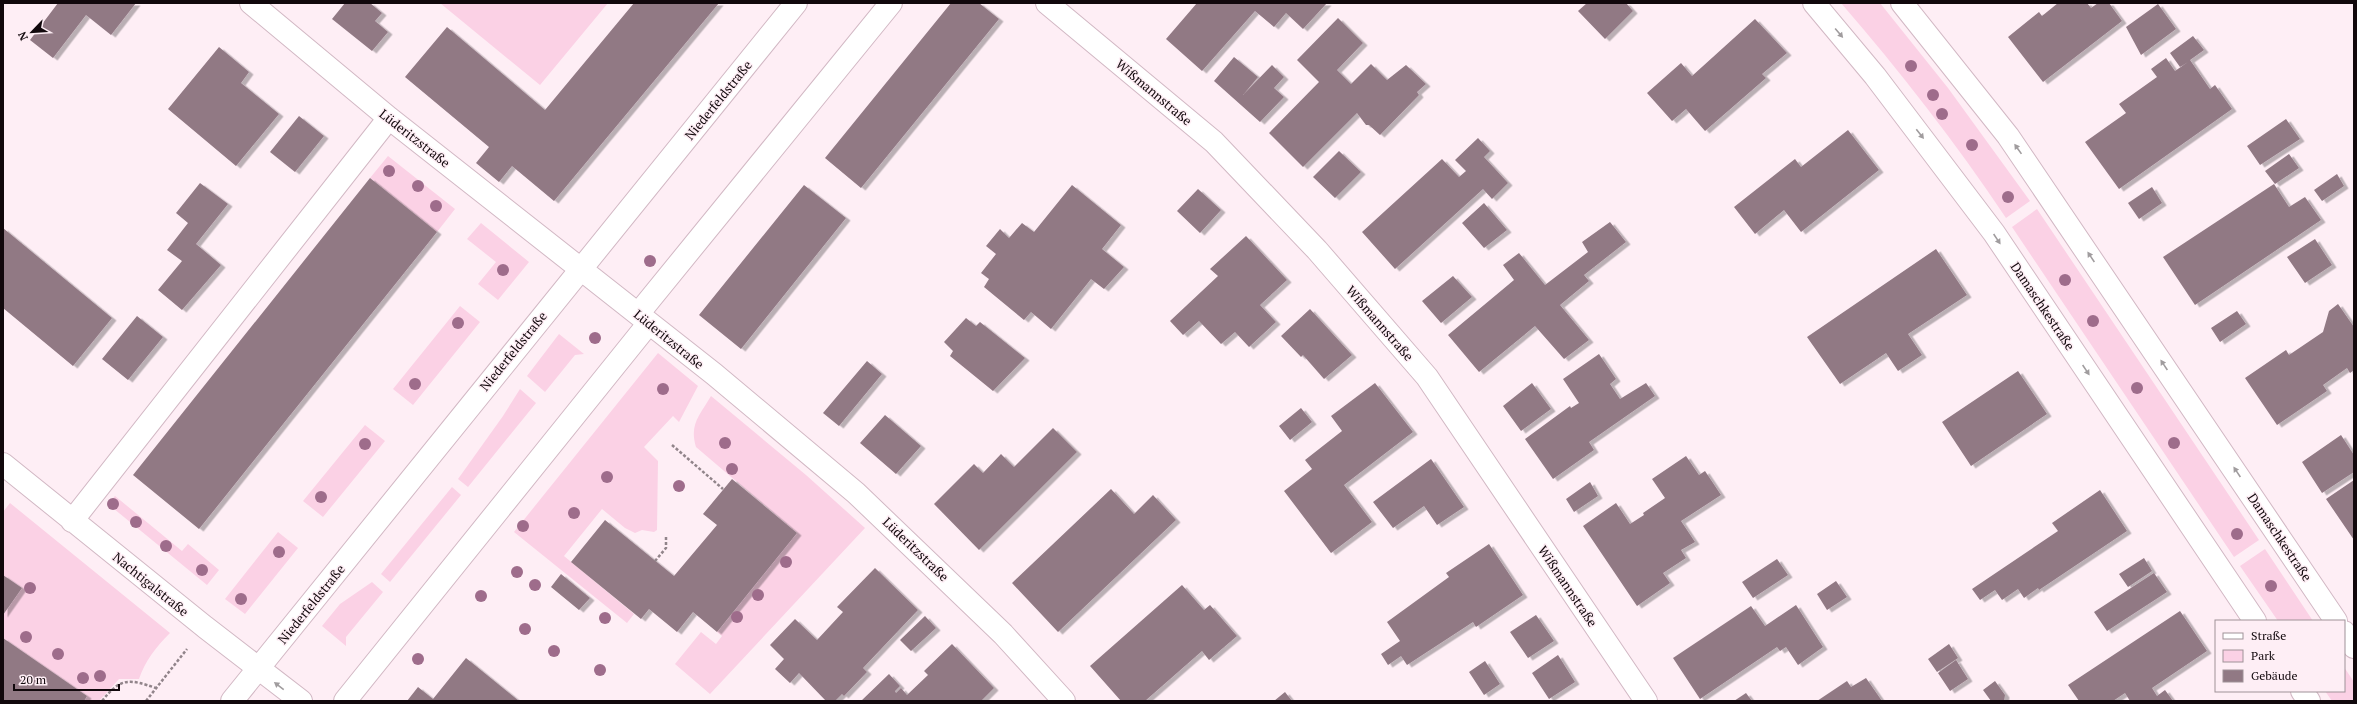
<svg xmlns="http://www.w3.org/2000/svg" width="2357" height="704" font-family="'PT Serif',serif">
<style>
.green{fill:#fbd1e5}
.building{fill:#917984;filter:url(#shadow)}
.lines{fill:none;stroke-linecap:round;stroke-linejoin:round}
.minor-casing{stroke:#d2b8c4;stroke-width:24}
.path{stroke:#91848a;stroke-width:2.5;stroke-dasharray:3 2;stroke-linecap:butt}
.minor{stroke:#fff;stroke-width:22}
.tree{fill:#9e6c8b}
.oneway{fill:#a09c9e}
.labels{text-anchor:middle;stroke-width:3;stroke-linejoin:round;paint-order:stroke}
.street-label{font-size:13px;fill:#11080c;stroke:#feeef5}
</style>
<defs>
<filter id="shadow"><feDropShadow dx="4.5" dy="2.5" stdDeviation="0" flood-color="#0004"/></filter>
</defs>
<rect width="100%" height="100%" fill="#feeef5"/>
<path class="green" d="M440 3H608L540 85Z
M1841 3H1880L1948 88 2030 201 2006 218C1956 143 1900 71 1841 3Z
M388 156 455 209 437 232 370 178Z
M2037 209 2259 540 2234 557 2012 227Z
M481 223 529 262 498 300 478 284 496 262 467 239Z
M460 306 480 322 413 405 393 389Z
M559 334 584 354 575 355 545 392 527 376Z
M658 353 698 386 679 422 673 416 644 447 658 461 657 530 654 532 642 530 635 533 625 528 602 509 564 556 634 614 627 623 514 532Z
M520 389 536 403 468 487 458 479 503 416Z
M711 396 806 475 865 528 710 694 675 664 701 632 716 644 722 636 717 632 797 533 696 447C689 424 700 415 711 396Z
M365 425 385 441 323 517 303 501Z
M452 487 461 495 390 582 381 574Z
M115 496 182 551 188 544 219 570 207 585 108 504Z
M10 503 170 633C156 647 145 661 139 679H119L99 701H84L87 696 3 638V615L22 588 3 575V512Z
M278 532 298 548 245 614 225 599Z
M2265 549 2313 621H2278L2240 566Z
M372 582 383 592 346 637V646L322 626 340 604Z
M2344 667 2354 682V701H2332L2325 691H2344Z"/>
<path class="building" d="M58 3H136L111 35 86 15 53 58 30 40Z
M345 3H370L382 13 375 21 388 32 372 51 332 19Z
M634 3H719L554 201 512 166 499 182 476 163 489 147 405 77 447 27 545 110Z
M951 3H979L999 19 861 188 825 158Z
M1197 3H1327L1303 29 1286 13 1274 27 1255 11 1202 71 1166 39Z
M1587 3H1626L1633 11 1605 39 1578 11Z
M2058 3H2087L2091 8 2098 3H2109L2122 21 2043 82 2008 37 2039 12 2042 16Z
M2158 4 2176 29 2141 55 2126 27Z
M1338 18 1363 43 1337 70 1351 84 1371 64 1387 80 1406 65 1426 84 1417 92 1419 95 1380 135 1369 125H1366L1357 113 1303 167 1269 133 1319 82 1297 60Z
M1755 19 1787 53 1762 74 1766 78 1705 131 1686 109 1672 121 1647 93 1681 63 1692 76Z
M2193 36 2204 50 2190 60 2210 89 2215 85 2232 109 2119 189 2085 142 2126 113 2119 104 2157 77 2151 69 2166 58 2175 71 2188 62 2180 67 2170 53Z
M219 47 249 72 241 83 279 114 236 166 168 109Z
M1234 57 1258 77 1243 95 1272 65 1284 77 1274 88 1284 97 1260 122 1214 81Z
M299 116 324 136 295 172 270 152Z
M2286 119 2300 139 2260 165 2247 146Z
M1848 130 1879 170 1801 232 1784 210 1755 234 1734 207 1795 159 1801 167Z
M1478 138 1490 151 1484 157 1508 183 1492 199 1483 189 1395 269 1362 232 1442 159 1459 177 1466 171 1455 160Z
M1339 151 1361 172 1335 198 1313 177Z
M2289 154 2299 168 2275 184 2265 171Z
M2337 174 2344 186 2322 201 2314 190Z
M370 178 437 232 199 529 133 475Z
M200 183 228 204 196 244 221 265 182 310 158 290 182 261 167 250 188 223 176 213Z
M2274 184 2289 207 2305 197 2321 220 2195 305 2163 257Z
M804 185 846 218 741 349 699 315Z
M1072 185 1121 225 1102 249 1124 267 1104 289 1091 279 1051 329 1031 312 1024 320 984 287 989 279 981 273 996 254 986 246 1000 229 1009 238 1022 223 1034 232Z
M2152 187 2162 203 2139 219 2128 203Z
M1198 189 1221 210 1200 233 1177 211Z
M1484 203 1507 230 1484 248 1462 223Z
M1610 222 1626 242 1584 275 1589 281 1560 305 1589 340 1564 359 1535 326 1479 372 1448 335 1514 280 1503 265 1519 253 1545 285 1588 252 1582 242Z
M3 228 112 318 73 366 3 308Z
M1246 236 1287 280 1260 305 1276 322 1249 347 1235 332 1221 344 1199 321 1183 335 1170 321 1218 276 1210 269Z
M2315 239 2332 265 2305 283 2287 257Z
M1936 249 1967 295 1908 334 1922 355 1898 371 1886 353 1840 384 1807 337Z
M1453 276 1472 297 1441 323 1422 301Z
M2338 304 2354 327V370L2350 373 2347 368 2323 385 2327 391 2277 425 2245 378 2286 350 2289 355 2323 332 2329 311Z
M1310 309 1352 355 1324 379 1303 355 1301 357 1281 336Z
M2237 311 2246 324 2220 342 2211 328Z
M137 316 163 337 128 380 102 359Z
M966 318 976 326 980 322 1025 358 993 391 950 356 953 351 944 342Z
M1599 354 1616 379 1610 384 1620 399 1646 383 1655 396 1589 442 1594 450 1553 479 1525 439 1570 406 1571 408 1579 403 1563 379Z
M867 361 882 374 839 426 823 413Z
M2018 371 2047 414 1971 466 1942 422Z
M1375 383 1413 432 1344 485 1372 522 1331 553 1284 491 1312 469 1305 460 1342 431 1331 416Z
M1532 383 1551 409 1521 431 1503 406Z
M1301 408 1312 422 1290 440 1279 426Z
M885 415 921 446 896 474 860 443Z
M1053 428 1077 452 979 550 934 504 974 464 983 473 1001 454 1014 467Z
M2341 435 2354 455V472L2322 493 2302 462Z
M1686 456 1699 475 1705 471 1721 495 1681 521 1695 542 1681 550 1686 558 1663 573 1670 583 1637 606 1583 526 1616 503 1630 524 1644 515 1643 513 1665 498 1652 479Z
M1431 459 1464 507 1437 525 1424 506 1393 528 1373 502Z
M732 479 797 533 717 632 693 612 677 632 649 609 641 619 571 562 605 520 674 576 717 525 703 514Z
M2354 480V540L2326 499Z
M1590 482 1598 496 1574 512 1566 499Z
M1111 489 1134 514 1153 495 1176 520 1058 632 1012 583Z
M2100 490 2127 531 2039 590 2038 588 2024 598 2018 589 2002 600 1995 590 1980 600 1972 589 2058 531 2052 523Z
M1489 544 1523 595 1476 627 1473 622 1407 665 1401 656 1388 665 1381 654 1400 641 1387 622 1449 577 1446 573Z
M2144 558 2152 571 2128 587 2119 574Z
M1777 559 1788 575 1753 598 1742 582Z
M875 568 918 610 863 668 867 672 844 696 842 694 835 701H826L799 673 790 683 775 669 784 659 770 645 795 619 817 640 843 612 837 607Z
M2154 573 2167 592 2107 631 2094 612Z
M561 574 590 598 579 610 551 587Z
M3 575 22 588 3 615Z
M1836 581 1847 597 1827 610 1817 594Z
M1182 585 1204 610 1210 605 1237 636 1209 660 1202 651 1145 701H1121L1090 666Z
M1796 605 1823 647 1798 665 1786 647 1780 651 1777 647 1700 699 1673 658 1751 606 1765 626Z
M2180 611 2207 651 2152 688 2157 696 2165 690 2173 701H2130L2125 693 2113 701H2079L2068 685Z
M1536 615 1554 641 1528 658 1510 632Z
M925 616 936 628 911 651 900 640Z
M3 638 87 696 84 701H3Z
M952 644 994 688 981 701H861L889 674 900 686 895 691 896 693 901 688 907 695 928 675 924 671Z
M1949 644 1958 658 1937 672 1928 659Z
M1558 655 1575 682 1549 699 1532 673Z
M466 658 519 701H407L418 687 433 699Z
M1956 660 1968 679 1950 691 1938 673Z
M1485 661 1500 684 1484 695 1469 672Z
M1866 678 1882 701H1817L1847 681 1851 687Z
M1995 681 2005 695 2004 701H1991L1983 690Z
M1285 692 1292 701H1274Z
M1746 693 1752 701H1734Z"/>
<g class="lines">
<g class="minor-casing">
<path id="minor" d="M251 3 389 118 714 374 856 493 1003 634 1064 701
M1047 3 1214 142 1317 250 1427 377 1646 701
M1814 3 1875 76 1994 233 2255 621
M1902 3 2008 136 2336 621
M638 314 891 3
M3 464 205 627 301 701
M72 521 389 118
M2344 632 2354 647
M2302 691 2309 701
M232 701 796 3
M345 701 649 323"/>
</g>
<path class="path" d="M672 445 723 489
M655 561 666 548V535
M102 701C121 677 129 679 156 688
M146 701 187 649"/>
<use href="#minor" class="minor"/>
</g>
<g class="tree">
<circle cx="1911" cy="66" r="6"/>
<circle cx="1933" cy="95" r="6"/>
<circle cx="1942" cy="114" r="6"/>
<circle cx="1972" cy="145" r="6"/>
<circle cx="389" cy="171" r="6"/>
<circle cx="418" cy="186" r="6"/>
<circle cx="2008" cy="197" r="6"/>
<circle cx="436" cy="206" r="6"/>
<circle cx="650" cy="261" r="6"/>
<circle cx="503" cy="270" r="6"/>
<circle cx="2065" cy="280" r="6"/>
<circle cx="2093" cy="321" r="6"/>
<circle cx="458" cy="323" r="6"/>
<circle cx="595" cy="338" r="6"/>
<circle cx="415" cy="384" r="6"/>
<circle cx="2137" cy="388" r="6"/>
<circle cx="663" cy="389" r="6"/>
<circle cx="725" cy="443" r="6"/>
<circle cx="2174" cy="443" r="6"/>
<circle cx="365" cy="444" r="6"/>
<circle cx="732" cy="469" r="6"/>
<circle cx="607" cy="477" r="6"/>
<circle cx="679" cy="486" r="6"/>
<circle cx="321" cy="497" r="6"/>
<circle cx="113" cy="504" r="6"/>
<circle cx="574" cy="513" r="6"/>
<circle cx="136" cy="522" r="6"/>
<circle cx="523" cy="526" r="6"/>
<circle cx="2237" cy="534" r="6"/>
<circle cx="166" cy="546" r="6"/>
<circle cx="279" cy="552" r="6"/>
<circle cx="786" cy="562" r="6"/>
<circle cx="202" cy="570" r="6"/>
<circle cx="517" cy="572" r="6"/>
<circle cx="535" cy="585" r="6"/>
<circle cx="2271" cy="586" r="6"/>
<circle cx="30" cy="588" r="6"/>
<circle cx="758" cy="595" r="6"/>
<circle cx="481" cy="596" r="6"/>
<circle cx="241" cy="599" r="6"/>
<circle cx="737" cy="617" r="6"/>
<circle cx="605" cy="618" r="6"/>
<circle cx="525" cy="629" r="6"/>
<circle cx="26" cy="637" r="6"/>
<circle cx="554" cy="651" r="6"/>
<circle cx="58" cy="654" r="6"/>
<circle cx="418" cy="659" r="6"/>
<circle cx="600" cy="670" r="6"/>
<circle cx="100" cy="676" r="6"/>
<circle cx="83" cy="678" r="6"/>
</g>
<defs><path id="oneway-solid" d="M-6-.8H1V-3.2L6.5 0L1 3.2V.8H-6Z"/></defs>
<g class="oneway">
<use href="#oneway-solid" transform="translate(1839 33) rotate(50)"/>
<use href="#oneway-solid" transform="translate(1920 134) rotate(52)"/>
<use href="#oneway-solid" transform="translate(2018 149) rotate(-125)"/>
<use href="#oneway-solid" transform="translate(1997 239) rotate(56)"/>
<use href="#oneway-solid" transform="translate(2091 257) rotate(-124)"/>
<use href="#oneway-solid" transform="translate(2164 365) rotate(-124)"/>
<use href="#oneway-solid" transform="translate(2086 370) rotate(56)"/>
<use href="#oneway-solid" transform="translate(2237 472) rotate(-124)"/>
<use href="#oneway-solid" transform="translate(279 686) rotate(-142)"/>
</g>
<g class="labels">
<g class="street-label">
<text transform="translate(1154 92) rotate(40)" y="5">Wißmannstraße</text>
<text transform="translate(718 100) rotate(-51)" y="5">Niederfeldstraße</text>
<text transform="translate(415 138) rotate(38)" y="5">Lüderitzstraße</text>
<text transform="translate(2043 306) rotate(56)" y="5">Damaschkestraße</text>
<text transform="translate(1380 323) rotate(49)" y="5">Wißmannstraße</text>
<text transform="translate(669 339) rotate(39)" y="5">Lüderitzstraße</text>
<text transform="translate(513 351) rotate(-51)" y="5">Niederfeldstraße</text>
<text transform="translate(2280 537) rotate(56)" y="5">Damaschkestraße</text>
<text transform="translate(916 549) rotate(44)" y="5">Lüderitzstraße</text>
<text transform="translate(151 584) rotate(39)" y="5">Nachtigalstraße</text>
<text transform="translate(1568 586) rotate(56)" y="5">Wißmannstraße</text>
<text transform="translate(311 604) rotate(-51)" y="5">Niederfeldstraße</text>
</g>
</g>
<rect width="2357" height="704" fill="none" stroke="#11080c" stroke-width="8"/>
<rect x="2215" y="620" width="130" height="72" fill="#feeef5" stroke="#9f9298"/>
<rect x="2223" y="633" width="20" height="6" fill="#ffffff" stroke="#9f9298"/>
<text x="2251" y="640" font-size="12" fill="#11080c">Straße</text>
<rect x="2223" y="650" width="20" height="12" fill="#fbd1e5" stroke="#9f9298"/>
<text x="2251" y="660" font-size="12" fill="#11080c">Park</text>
<rect x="2223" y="670" width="20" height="12" fill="#917984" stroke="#9f9298"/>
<text x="2251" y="680" font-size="12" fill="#11080c">Gebäude</text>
<g transform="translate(32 32) rotate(245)" stroke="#feeef5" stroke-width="3" paint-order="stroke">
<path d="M0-3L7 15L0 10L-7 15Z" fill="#11080c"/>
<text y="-6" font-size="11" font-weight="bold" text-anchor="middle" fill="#11080c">N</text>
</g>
<path d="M14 684v6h105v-6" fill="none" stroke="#11080c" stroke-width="2"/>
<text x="20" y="684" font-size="12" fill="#11080c" stroke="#feeef5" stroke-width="3" paint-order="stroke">20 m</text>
</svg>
